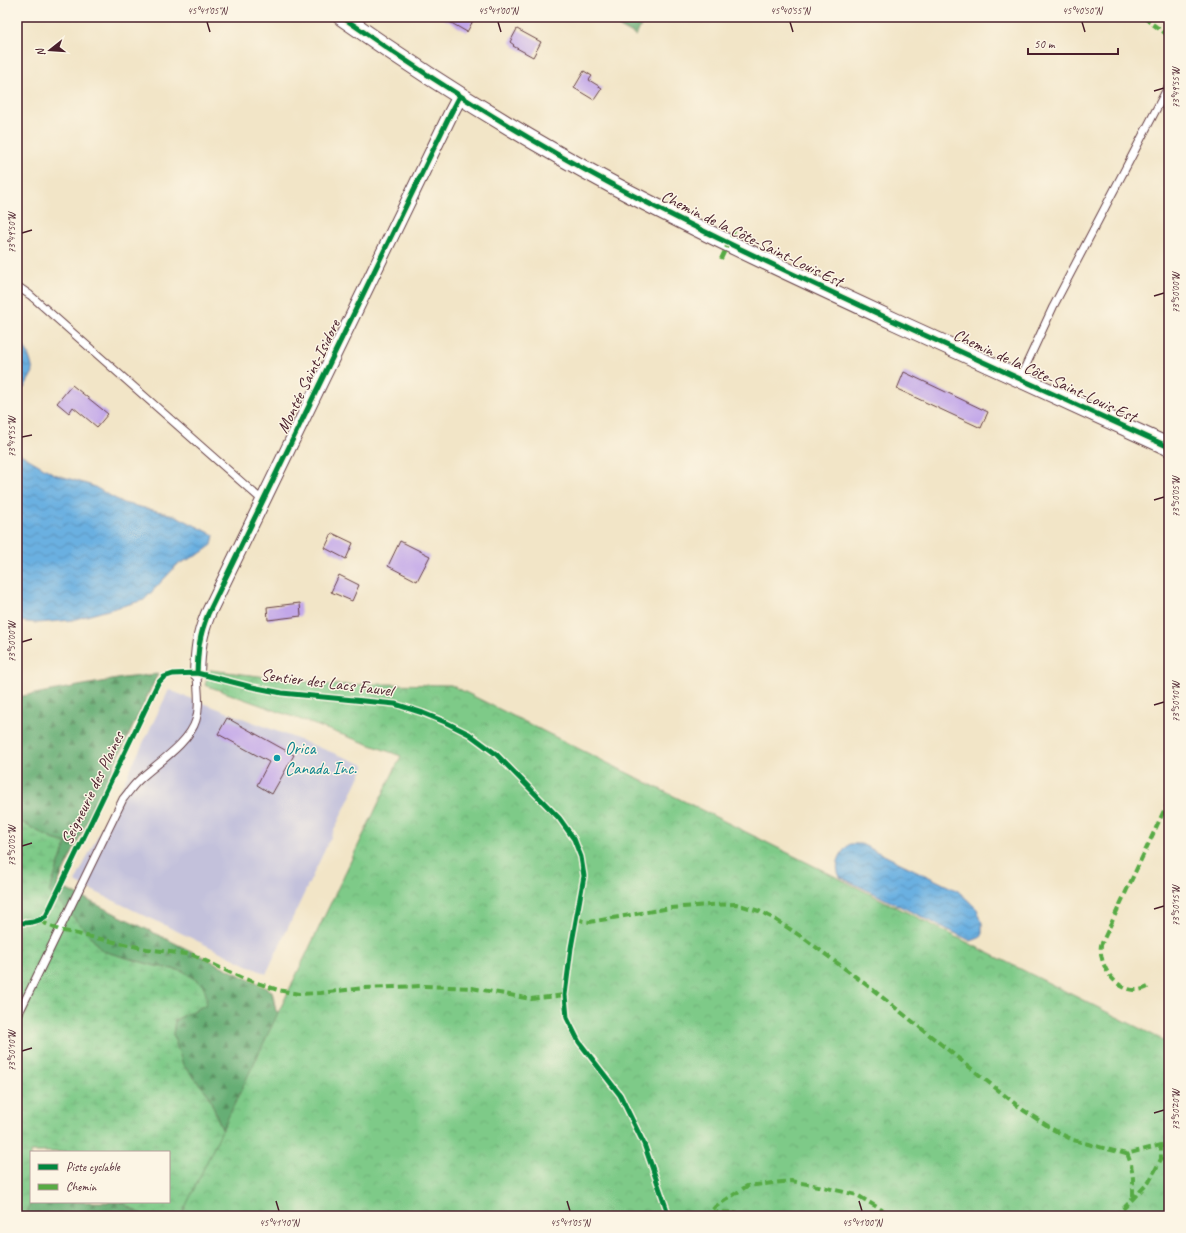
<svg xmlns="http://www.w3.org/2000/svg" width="1186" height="1233" font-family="Caveat,sans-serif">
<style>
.industrial{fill:#c3c1db}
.forest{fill:url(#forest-firs);stroke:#586650}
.wetland{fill:url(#wetland-marsh);stroke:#64745a}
.park{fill:url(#park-crowns);stroke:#64745a}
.water{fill:url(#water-waves);stroke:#5a6886}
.building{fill:#c2a7e9}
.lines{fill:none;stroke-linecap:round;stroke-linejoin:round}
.service-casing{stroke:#633d42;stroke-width:9}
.minor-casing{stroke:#633d42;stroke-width:16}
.tertiary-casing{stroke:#633d42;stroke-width:19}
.service{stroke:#fff;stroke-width:7}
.minor{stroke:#fff;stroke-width:14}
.tertiary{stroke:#fff;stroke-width:17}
.quiet{stroke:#57aa44;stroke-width:4;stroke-dasharray:8 4;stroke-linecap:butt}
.cycleway-casing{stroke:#fcf5e5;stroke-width:8}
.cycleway{stroke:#00873e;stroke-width:5}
.ticks{fill:none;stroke:#4a1f2b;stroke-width:1.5}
.culture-dot{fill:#0f9aa8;stroke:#fcf5e5;stroke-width:1.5}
.labels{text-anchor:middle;stroke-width:3;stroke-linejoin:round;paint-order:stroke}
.street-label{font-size:17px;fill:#4a1f2b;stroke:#fcf5e5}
.culture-label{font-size:17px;fill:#0d838f;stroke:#fcf5e5;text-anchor:start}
.neatline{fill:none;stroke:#4a1f2b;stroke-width:1.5}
.ticks-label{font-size:10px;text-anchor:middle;fill:#4a1f2b}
</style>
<defs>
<pattern id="forest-firs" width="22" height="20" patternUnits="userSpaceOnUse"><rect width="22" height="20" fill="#66ae74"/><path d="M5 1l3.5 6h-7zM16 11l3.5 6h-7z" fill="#568d5f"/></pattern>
<pattern id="wetland-marsh" width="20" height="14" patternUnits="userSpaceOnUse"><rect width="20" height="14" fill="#7eca88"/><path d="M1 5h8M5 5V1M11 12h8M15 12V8" fill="none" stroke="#6ead76"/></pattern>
<pattern id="park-crowns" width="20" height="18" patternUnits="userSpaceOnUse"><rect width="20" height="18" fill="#7eca88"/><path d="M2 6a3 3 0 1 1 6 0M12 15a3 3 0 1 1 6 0" fill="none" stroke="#6ead76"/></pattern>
<pattern id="water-waves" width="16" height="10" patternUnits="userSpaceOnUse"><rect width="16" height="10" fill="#6bb0e1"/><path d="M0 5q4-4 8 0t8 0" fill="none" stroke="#5a8fb7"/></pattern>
</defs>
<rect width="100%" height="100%" fill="#fcf5e5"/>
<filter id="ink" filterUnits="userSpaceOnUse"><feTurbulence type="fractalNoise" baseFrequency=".025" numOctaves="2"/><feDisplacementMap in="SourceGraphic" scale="8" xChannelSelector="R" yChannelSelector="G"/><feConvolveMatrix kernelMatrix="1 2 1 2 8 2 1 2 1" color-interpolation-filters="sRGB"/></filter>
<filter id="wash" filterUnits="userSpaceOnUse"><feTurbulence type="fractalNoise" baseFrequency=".012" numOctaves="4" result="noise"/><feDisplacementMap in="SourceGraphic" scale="16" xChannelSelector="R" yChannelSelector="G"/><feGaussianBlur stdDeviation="0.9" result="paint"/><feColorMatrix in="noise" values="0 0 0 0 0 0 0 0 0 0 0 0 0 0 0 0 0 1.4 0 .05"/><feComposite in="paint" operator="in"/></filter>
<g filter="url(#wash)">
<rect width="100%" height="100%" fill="#f2e5c7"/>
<path class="industrial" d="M169 690 365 765 266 974 75 882Z"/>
<path class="forest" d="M602 17H645L636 36Z
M158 674 57 885 272 991 276 1011 356 1046 230 1150 208 1094 183 1065 173 1034 175 1020 205 1005 183 971 155 966 102 951 80 924 49 892 66 843 52 839 17 820V697L123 678Z
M34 1202H121L145 1216H26L30 1204Z"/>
<path class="wetland" d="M17 820 52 839 66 843 49 892 80 924 102 951 155 966 183 971 203 985 207 998 205 1005 175 1020 173 1034 183 1065 208 1094 230 1150 482 1216H145L121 1202H169V1152H31V1202H34L30 1204 26 1216H17Z"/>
<path class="park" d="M210 670 332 685 378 684 451 685 1169 1043V1216H181L401 756 205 685Z"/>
<path class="water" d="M17 339C27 347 31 360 33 372L24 388 17 394Z
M17 452 54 474 93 486 123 503 174 515 214 535 212 545 198 555 178 564 144 600 72 620 37 623 17 621Z
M850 844H861L958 891 977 909 982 923V936L979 938 971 941 840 877C833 865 841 851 850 844Z"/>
<g id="blocks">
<path class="building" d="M441 17H475L467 32Z
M517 29 541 42 533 57 513 46 514 45 510 42Z
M584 71 592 76 589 80 602 88 594 100 574 88Z
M904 372 988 412 981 428 897 389Z
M72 385 108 414 97 427 73 407 69 413 57 403Z
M332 533 353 543 346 559 325 548Z
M400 541 430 556 417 581 388 566Z
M339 575 359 585 352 601 331 592Z
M300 603 301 616 268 620 267 607Z
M227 718 294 755 272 794 257 785 269 762 218 734Z"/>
</g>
</g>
<g filter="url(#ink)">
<use href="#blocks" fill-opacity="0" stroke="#633d42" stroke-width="1"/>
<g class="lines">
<g class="service-casing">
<path id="service" d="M17 286 30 295 263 501
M1020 378 1053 307 1169 85
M17 1017 123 799C128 793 132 787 137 782 154 765 189 744 196 720 201 705 197 688 197 673"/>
</g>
<g class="minor-casing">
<path id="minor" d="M197 673C198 650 199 636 208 614L450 115 460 96"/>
</g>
<g class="tertiary-casing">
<path id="tertiary" d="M342 17C429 78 519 135 613 185 706 234 801 278 896 322 987 363 1078 405 1169 447"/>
</g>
<use href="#service" class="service"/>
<use href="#minor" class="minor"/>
<use href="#tertiary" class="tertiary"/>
<path class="quiet" d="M1143 17 1169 36
M721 259 735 229
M576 918 583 921 590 922 670 908 710 905 736 904 759 911 773 918 805 939 872 989 1023 1110 1054 1130 1073 1140 1126 1154 1169 1143
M40 921 59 930 147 949 193 955 242 978 278 990 299 994 320 993 364 988 423 986 472 988 531 999 565 995
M1148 987C1122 1000 1098 969 1101 945L1169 800
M1127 1153 1131 1164 1133 1178V1199
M710 1213C722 1212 732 1211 743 1216
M703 1216 710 1213 715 1207 747 1186 791 1181 823 1187 857 1195 882 1210 888 1216
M1113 1216 1124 1208 1149 1182 1161 1159V1146"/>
<g class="cycleway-casing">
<path id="cycleway" d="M342 17C429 78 519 135 613 185 706 234 801 278 896 322 987 363 1078 405 1169 447
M197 673C198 650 199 636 208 614L450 115 460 96
M17 923C28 923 37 923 46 916L158 683 164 677 173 674 197 673 252 687 282 693 395 704 423 713 445 722 469 734 496 754 559 818 574 839 581 857 584 876 571 948 565 995 567 1018 579 1042 620 1095 644 1144 669 1216"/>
</g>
<use href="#cycleway" class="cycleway"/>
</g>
</g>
<path class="ticks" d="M207 22 210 32M498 22 501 32M790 22 793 32M1082 22 1085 32M1154 91 1164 88M22 233 32 230M1154 296 1164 293M22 437 32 435M1154 500 1164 497M22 642 32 639M1154 705 1164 702M22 846 32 843M1154 909 1164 906M22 1051 32 1048M1154 1113 1164 1110M276 1201 279 1211M567 1201 570 1211M859 1201 862 1211"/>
<circle class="culture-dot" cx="277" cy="758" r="4"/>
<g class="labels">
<g class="street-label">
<text transform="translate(752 238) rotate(26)" y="6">Chemin de la Côte-Saint-Louis Est</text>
<text transform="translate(1045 375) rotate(25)" y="6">Chemin de la Côte-Saint-Louis Est</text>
<text transform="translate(308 376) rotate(-64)" y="6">Montée Saint-Isidore</text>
<text transform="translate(327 682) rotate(7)" y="6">Sentier des Lacs Fauvel</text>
<text transform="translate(92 788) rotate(-64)" y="6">Seigneurie des Plaines</text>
</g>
<g class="culture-label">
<text x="285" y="754">Orica<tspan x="285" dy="20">Canada Inc.</tspan></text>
</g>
</g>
<rect width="1186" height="1233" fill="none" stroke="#fcf5e5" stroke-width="44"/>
<rect x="30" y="1151" width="140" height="52" fill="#fcf5e5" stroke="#b59f9b"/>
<rect x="38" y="1164" width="20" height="6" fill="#00873e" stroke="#b59f9b"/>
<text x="66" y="1171" font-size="12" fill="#4a1f2b">Piste cyclable</text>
<rect x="38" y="1184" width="20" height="6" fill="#57aa44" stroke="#b59f9b"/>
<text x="66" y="1191" font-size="12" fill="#4a1f2b">Chemin</text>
<g transform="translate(50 50) rotate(253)" stroke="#fcf5e5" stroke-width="3" paint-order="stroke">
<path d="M0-3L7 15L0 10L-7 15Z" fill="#4a1f2b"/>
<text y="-6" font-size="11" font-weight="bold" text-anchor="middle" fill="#4a1f2b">N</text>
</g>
<path d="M1028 48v6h90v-6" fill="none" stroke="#4a1f2b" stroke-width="2"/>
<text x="1034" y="48" font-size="12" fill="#4a1f2b" stroke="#fcf5e5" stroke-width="3" paint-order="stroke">50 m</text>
<rect x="22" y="22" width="1142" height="1189" class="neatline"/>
<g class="ticks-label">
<text x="207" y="14">45°41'05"N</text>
<text x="498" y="14">45°41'00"N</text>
<text x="790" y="14">45°40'55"N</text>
<text x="1082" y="14">45°40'50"N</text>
<text transform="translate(1175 88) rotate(-90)" y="4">73°49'55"W</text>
<text transform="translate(11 233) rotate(-90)" y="4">73°49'50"W</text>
<text transform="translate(1175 293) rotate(-90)" y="4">73°50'00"W</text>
<text transform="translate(11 437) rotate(-90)" y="4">73°49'55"W</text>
<text transform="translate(1175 497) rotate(-90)" y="4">73°50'05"W</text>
<text transform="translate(11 642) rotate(-90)" y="4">73°50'00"W</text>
<text transform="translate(1175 702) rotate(-90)" y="4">73°50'10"W</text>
<text transform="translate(11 846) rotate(-90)" y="4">73°50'05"W</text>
<text transform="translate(1175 906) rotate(-90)" y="4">73°50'15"W</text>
<text transform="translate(11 1051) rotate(-90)" y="4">73°50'10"W</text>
<text transform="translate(1175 1110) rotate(-90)" y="4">73°50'20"W</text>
<text x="279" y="1226">45°41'10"N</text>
<text x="570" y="1226">45°41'05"N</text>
<text x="862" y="1226">45°41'00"N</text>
</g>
</svg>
